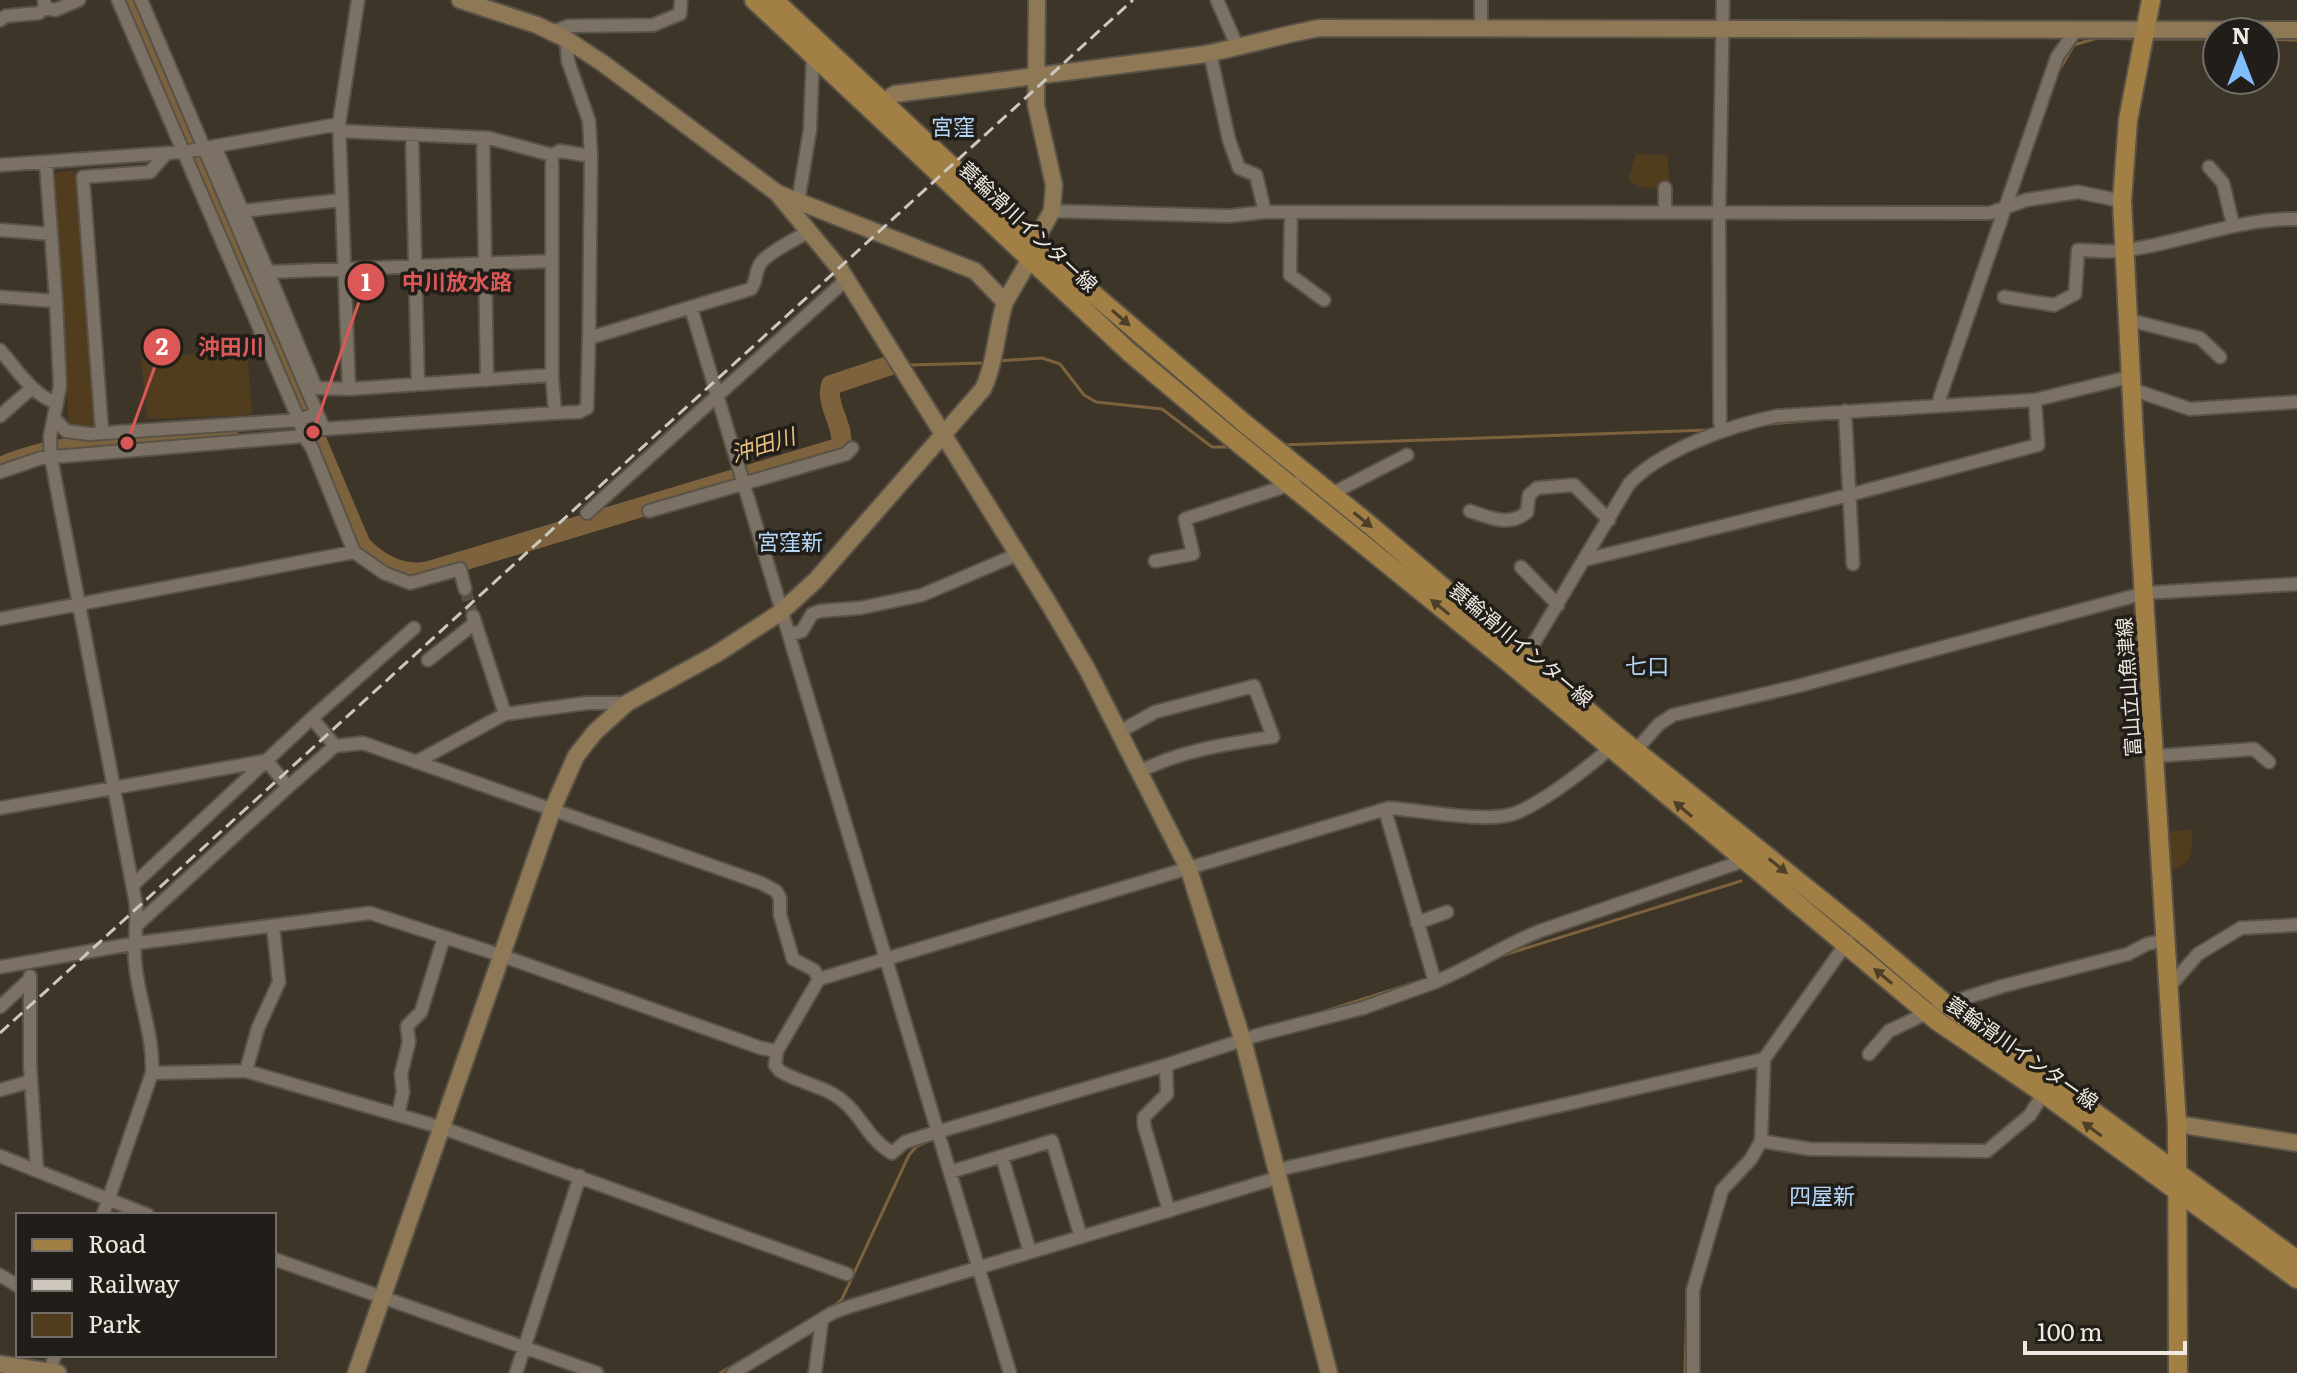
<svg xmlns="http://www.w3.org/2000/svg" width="2297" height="1373" font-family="Literata,'Noto Sans JP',serif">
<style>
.green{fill:#513d1e}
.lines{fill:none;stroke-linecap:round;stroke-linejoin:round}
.stream{stroke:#7c633e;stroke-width:3}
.river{stroke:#7c633e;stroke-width:20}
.street-tunnel{stroke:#585045;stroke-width:12;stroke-dasharray:12 6;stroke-linecap:butt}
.street-casing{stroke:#595247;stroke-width:16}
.secondary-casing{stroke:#595247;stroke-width:20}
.primary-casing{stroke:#595247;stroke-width:22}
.street{stroke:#7b7164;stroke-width:12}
.secondary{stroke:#8e7855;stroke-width:16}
.primary{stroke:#a17f45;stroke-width:18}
.rail{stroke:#cdc7be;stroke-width:3;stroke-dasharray:12 6;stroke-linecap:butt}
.oneway{fill:#4e3f28}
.labels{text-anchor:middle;stroke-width:7;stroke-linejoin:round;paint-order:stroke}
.street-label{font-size:20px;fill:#eee9e1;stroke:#211d18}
.neighbourhood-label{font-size:22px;fill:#b3d5f7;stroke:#211d18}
.water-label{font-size:22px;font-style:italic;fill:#e9c082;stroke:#211d18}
.leader{fill:none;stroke:#dc5856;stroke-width:3}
.callout-dot{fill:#dc5856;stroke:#211d18;stroke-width:3}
.mark-label{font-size:24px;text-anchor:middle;font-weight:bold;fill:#fff}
.callout-label{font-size:22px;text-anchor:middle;font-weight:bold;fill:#dc5856;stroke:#211d18;stroke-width:7;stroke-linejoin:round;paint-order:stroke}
</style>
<rect width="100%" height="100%" fill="#3e3529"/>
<path class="green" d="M1636 154 1668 155 1669 188 1640 187 1628 180Z
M78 171 96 429 69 428 52 177 57 172Z
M247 349 252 415 147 419 141 358Z
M2193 829C2190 858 2195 859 2168 873L2166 832Z"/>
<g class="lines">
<path class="stream" d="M2149 39H2217
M2265 39 2297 40
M2058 72 2074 45 2097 38 2137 39
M997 361 1042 358 1060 364 1084 395 1096 402 1162 409 1212 447H1229
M909 365 985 363
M1945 402 1950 386
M1848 418 1869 416
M1768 424 1841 418
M1281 445 1709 430
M1504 955 1741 881
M1313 1015 1420 981
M833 1307 842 1299 909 1155 916 1147 933 1139
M720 1373 768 1345
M1685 1373 1687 1295"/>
<path class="river" d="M130 0 361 545C380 565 402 577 429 571L841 447C845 426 825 405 831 385L891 365
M0 467C71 437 153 441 229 437"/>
<path class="street-tunnel" d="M465 589 473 616"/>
<g class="street-casing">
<path id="street" d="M118 0 299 420 317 413 141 0
M1217 0 1238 48
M45 8 55 10 79 0
M0 20 6 16 39 13 45 8 44 0
M1481 28V0
M552 32 568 26 653 25 680 14 681 0
M1210 53 1229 140 1239 168 1256 175 1265 212
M339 131 489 138 552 155 560 151 591 156 589 121 568 61 566 39
M412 135 418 384
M483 138 487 380
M215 146 268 272
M552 155V375L555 413 579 412 587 408 589 338 751 289C757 281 755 272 760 264 767 253 797 238 810 231
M0 165 183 152 339 124
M2209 167 2223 183 2233 225
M1665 188V211
M798 202 810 130 813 55
M242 211 341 200
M1052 211 1229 216 1265 212 1990 213 2026 200 2078 192 2122 201
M1291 212 1290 275 1324 300
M0 230 51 234
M0 297 56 301 46 163
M2004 297 2054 305 2075 294 2078 250C2094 250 2112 253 2127 250 2185 242 2238 218 2297 219
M56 301 60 386 50 436 51 458 136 904C138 924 133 944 135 961 138 999 154 1035 152 1073L103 1215
M691 308 1010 1373
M2129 320 2200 338 2220 357
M589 338 591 156
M0 350C16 368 33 396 57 403
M552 375 349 389 316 388 268 272 552 261
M349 389 339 124 358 0
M2134 390 2190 409 2297 402
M1939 405 1940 397 2057 57 2077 29
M1845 411 1853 564
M317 413 324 429 555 413
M0 416 32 388
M1723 431 1720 423 1719 213 1723 0
M102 432 83 177 150 172 166 154
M304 436 312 448 354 552 384 573 410 583 460 569 465 589
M0 472 41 458 304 436 299 420 89 434 66 431 54 418
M1331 494 1407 455
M649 511 846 454 852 448
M1470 511C1490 518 1510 527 1527 512L1529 495 1537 488 1574 485 1609 520
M587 513 847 279
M1584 560 1849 495 2038 445 2035 400
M1155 561 1193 554 1185 519 1295 483
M1521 567 1558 605
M473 616 505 714
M0 619 354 552
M789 635 802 631 812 614 820 611 860 608 922 595 1018 554
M1525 658 1629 484C1660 450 1732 425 1777 416L2035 400 2133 376
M428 660 475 623
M312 718 335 746
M1119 732 1155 712 1254 686 1273 737C1227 744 1181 750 1139 772
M1636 750 1659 724 1673 715 1798 686 2145 593 2297 584
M2156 756 2254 749 2269 762
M267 761 288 787 335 746 363 743 761 883 776 891 780 898V915L793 959 814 970 819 979
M416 762 505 714 587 703H627
M0 808 265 761
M1385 810 1435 982C1472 967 1504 945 1540 931L1743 861
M133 885 312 718 414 628
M1417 923 1447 912
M138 924 288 787
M0 967 137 943 370 913 503 956 761 1048 777 1051 819 979 1389 808C1421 810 1484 823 1513 814 1540 805 1595 763 1615 743
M30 979V1065L37 1171
M2170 986 2198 954 2241 928 2297 925
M0 1007 30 979V976
M777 1051 775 1065 780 1071C799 1083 826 1086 844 1102 863 1118 868 1139 892 1153L905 1142 937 1132 1166 1065
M1869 1054 1889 1031 1946 1004 2003 986 2128 954 2147 944 2166 940
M246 1071 258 1028 279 982 273 926
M152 1073 246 1071 443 1128 847 1274
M0 1090 31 1081
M398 1115 403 1092 401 1074 409 1042 407 1026 421 1012 444 937
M1761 1141 1810 1149 1987 1151 2030 1115 2046 1089
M0 1156 148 1215
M1002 1157 1030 1252
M1277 1170 1764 1059
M950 1172 1052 1141 1081 1237
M1169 1211 1144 1125V1117L1167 1094 1166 1065 1261 1034 1363 1008 1435 982
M274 1259 597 1373
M0 1275 18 1286
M50 1371 55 1355
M516 1373 580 1176
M733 1373 832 1313 848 1307 1280 1177
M815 1373 822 1319
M1693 1373V1290L1722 1190 1751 1159 1761 1141 1764 1059 1848 941"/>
</g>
<g class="secondary-casing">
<path id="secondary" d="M460 0 537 25 566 39 604 64 777 193 975 271 1005 302 1030 259 1034 243 1052 211 1054 185 1036 105 1037 0
M883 102 895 94 1199 55C1240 48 1279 35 1320 28L2297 30
M777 193 840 269 1049 604 1087 669 1189 870 1245 1048 1329 1373
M2177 1124 2297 1143
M0 1364 58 1373
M356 1373 553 808 576 756 595 732 627 703 718 653 781 612 816 580 983 389C996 361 996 331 1005 302"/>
</g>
<g class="primary-casing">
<path id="primary" d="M754 0 1129 352 1232 438 1507 661 1937 1021 2043 1093 2297 1279
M774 0 1034 243 1244 423 1370 525 1620 738 1860 931 1946 1004 2297 1260
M2151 0 2128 120 2122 201 2134 438 2177 1124 2178 1373"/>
</g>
<use href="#street" class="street"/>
<use href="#secondary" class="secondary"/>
<use href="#primary" class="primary"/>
<path class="rail" d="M0 1033 1133 0"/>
</g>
<defs><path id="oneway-solid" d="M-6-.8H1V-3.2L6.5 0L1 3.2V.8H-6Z" transform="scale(2)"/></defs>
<g class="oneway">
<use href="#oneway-solid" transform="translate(1121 318) rotate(41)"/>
<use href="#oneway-solid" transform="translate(1363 520) rotate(39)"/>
<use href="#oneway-solid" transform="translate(1440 607) rotate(-141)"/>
<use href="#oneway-solid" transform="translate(1683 809) rotate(-140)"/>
<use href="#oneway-solid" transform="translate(1778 866) rotate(39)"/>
<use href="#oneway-solid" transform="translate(1883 976) rotate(-140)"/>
<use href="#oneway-solid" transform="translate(2092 1129) rotate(-144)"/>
</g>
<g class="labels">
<g class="street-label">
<text transform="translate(1028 227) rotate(43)" y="7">蓑輪滑川インター線</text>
<text transform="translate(1521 645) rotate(40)" y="7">蓑輪滑川インター線</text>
<text transform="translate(2129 687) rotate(-94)" y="7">富山立山魚津線</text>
<text transform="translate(2022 1053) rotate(35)" y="7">蓑輪滑川インター線</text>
</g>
<g class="neighbourhood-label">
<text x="953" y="135">宮窪</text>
<text x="790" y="550">宮窪新</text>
<text x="1647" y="674">七口</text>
<text x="1822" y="1204">四屋新</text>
</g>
<g class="water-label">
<text transform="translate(763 445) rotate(-17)" y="8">沖田川</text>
</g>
</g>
<path class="leader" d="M313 432L366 282M127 443L162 347"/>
<g class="callout-dot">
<circle cx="313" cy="432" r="8"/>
<circle cx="127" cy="443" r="8"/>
<circle cx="366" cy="282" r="20"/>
<circle cx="162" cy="347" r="20"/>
</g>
<g class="mark-label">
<text x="366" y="291">1</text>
<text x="162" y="355">2</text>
</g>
<g class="callout-label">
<text x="457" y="290">中川放水路</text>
<text x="231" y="355">沖田川</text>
</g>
<rect x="16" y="1213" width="260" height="144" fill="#211d18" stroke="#736f68" stroke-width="2"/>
<rect x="32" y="1239" width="40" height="12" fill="#a17f45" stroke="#736f68" stroke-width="2"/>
<text x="88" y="1253" font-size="24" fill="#eee9e1">Road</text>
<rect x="32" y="1279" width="40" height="12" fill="#cdc7be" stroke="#736f68" stroke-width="2"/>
<text x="88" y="1293" font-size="24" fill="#eee9e1">Railway</text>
<rect x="32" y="1313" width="40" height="24" fill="#513d1e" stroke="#736f68" stroke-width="2"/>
<text x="88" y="1333" font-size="24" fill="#eee9e1">Park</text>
<g transform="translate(2241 56)"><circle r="38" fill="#211d18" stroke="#736f68" stroke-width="2"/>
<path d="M0-6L14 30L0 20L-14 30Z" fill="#80bdfa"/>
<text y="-12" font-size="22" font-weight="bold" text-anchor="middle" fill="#eee9e1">N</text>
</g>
<path d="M2025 1341v12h160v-12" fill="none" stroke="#eee9e1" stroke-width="4"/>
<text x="2037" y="1341" font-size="24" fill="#eee9e1" stroke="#211d18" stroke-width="6" paint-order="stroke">100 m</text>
</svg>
